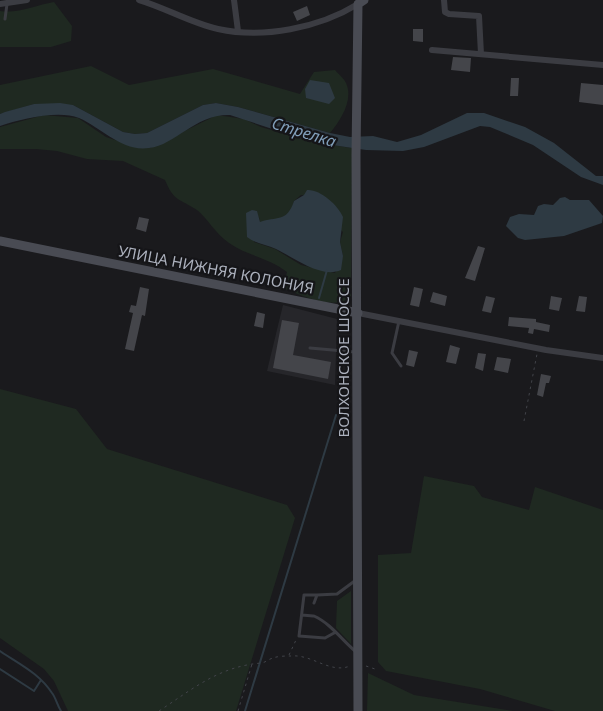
<svg xmlns="http://www.w3.org/2000/svg" width="603" height="711" font-family="'Noto Sans',sans-serif">
<style>
.built{fill:#26262a}
.green{fill:#1f2921;fill-rule:evenodd}
.water{fill:#2e3a43}
.lines{fill:none;stroke-linecap:round;stroke-linejoin:round}
.stream{stroke:#2e3a43;stroke-width:2}
.building{fill:#44454a}
.path{stroke:#414349;stroke-width:1;stroke-dasharray:2.5 4;stroke-linecap:butt}
.service{stroke:#3b3c42;stroke-width:3}
.minor{stroke:#3b3c42;stroke-width:6}
.secondary{stroke:#494b53;stroke-width:9}
.labels{text-anchor:middle;stroke-width:4.5;stroke-linejoin:round;paint-order:stroke}
.street-label{font-size:15px;fill:#acb1bd;stroke:#151518}
.water-label{font-size:16px;font-style:italic;fill:#819fba;stroke:#151518}
</style>
<rect width="100%" height="100%" fill="#1a1a1d"/>
<path class="built" d="M283 305 337 319 335 385 267 371Z"/>
<path class="green" d="M54 2 72 26 71 41 51 47H0V11C18 14 36 5 54 2Z
M91 66 129 85 213 69 300 94 314 72 335 70C338 74 344 78 346 83 354 100 340 121 330 133L238 107 216 103 203 105 147 133 135 134 123 132 73 105 34 104 0 114V85Z
M44 115 78 118 106 137 139 148H150L217 115 244 119 261 127 312 142 352 148 351 296C337 312 300 295 283 288L287 272C268 257 247 256 229 243 216 234 207 218 197 210 179 198 174 202 165 180L123 161 87 159 57 151 36 149H0V127ZM301 195H304L343 232 340 242 343 256 335 273 301 265 275 249 254 242 259 217 260 223 278 220 286 215 291 211 294 201Z
M0 389 76 409 107 449 287 505 295 518 236 711H68L54 681 44 669 0 638Z
M424 476 474 486 482 497 529 510 535 487 603 510V711H555L480 689 386 671 378 662V555L411 553Z
M351 591V644L336 628 337 601Z
M368 673 414 695 513 711H367Z"/>
<path class="water" d="M310 80 329 83 335 98 329 104 306 98 305 89Z
M60 103 73 105 123 132 135 134 147 133 203 105 216 103 238 107 330 133 350 137 373 136 397 142 421 135 467 113H484L525 127 554 143 596 176H603V185L581 177 533 145 490 127 480 126 424 147 403 151 366 150 312 142 230 115C195 114 176 145 149 148 122 152 102 128 79 118 58 110 21 119 0 126V114L5 112 34 104Z
M307 190C320 189 338 205 343 217L340 242 343 256 341 270C321 279 293 257 276 249 266 244 256 244 247 237L246 213 252 210 257 211 260 222C276 216 287 223 294 201L304 195Z
M565 197 570 200H589L603 216 602 223 564 236 525 240 518 238 506 226 510 217 519 214 534 215 538 206 544 204 553 205 560 198Z"/>
<g class="lines">
<path class="stream" d="M319 298 327 270
M0 651C19 664 39 673 52 693 56 698 57 705 61 711
M0 669 34 691 41 680
M245 711 336 415"/>
</g>
<path class="building" d="M307 6 310 15 297 21 293 12Z
M413 29H423V42L413 41Z
M453 57 471 58 470 72 451 70Z
M511 78H519L518 96H510Z
M581 83 603 85V105L579 102Z
M139 217 149 219 146 232 136 229Z
M478 246 485 248 475 281 465 278Z
M140 287 149 289 145 316 142 315 134 351 125 349 133 313 129 312 131 305 136 306Z
M414 287 423 289 419 307 410 305Z
M433 292 447 296 445 306 430 302Z
M486 296 495 298 491 313 482 311Z
M551 296 562 298 559 311 549 309Z
M579 296 587 297 585 312 576 311Z
M257 312 265 314 263 328 254 326Z
M509 317 536 319V322L550 325 549 332 534 329 533 334 528 333 529 328 508 326Z
M282 320 299 323 293 355 331 362 328 379 273 368Z
M450 345 460 348 456 364 446 362Z
M409 350 418 352 414 367 406 365Z
M478 353 486 354 483 371 475 368Z
M497 357 511 359 508 373 494 370Z
M541 374 551 376 549 383H546L543 397 537 395Z"/>
<g class="lines">
<path class="path" d="M524 421 537 354
M289 655 296 640
M366 666 375 669
M159 711C194 688 220 666 262 663 266 662 269 659 273 658 278 656 286 656 291 656 312 654 330 674 350 666
M238 711 252 664"/>
<path class="service" d="M5 19 7 4
M399 321 392 353 401 366
M310 348 355 352
M317 595H304L299 636 325 638 334 633
M314 603 317 595 337 594 356 580
M302 615 313 616
M314 616C330 623 342 640 355 651"/>
<path class="minor" d="M139 0C166 8 191 23 218 29 263 39 319 28 358 4
M234 0 238 31
M444 0 445 12 449 14 479 16 481 54
M0 4 27 0
M432 50 603 65
M358 313 546 350 603 358"/>
<path class="secondary" d="M0 241 358 313
M358 711 356 155 358 4 364 0"/>
</g>
<g class="labels">
<g class="street-label">
<text transform="translate(216 270) rotate(11)" y="5">УЛИЦА НИЖНЯЯ КОЛОНИЯ</text>
<text transform="translate(344 358) rotate(-90)" y="5">ВОЛХОНСКОЕ ШОССЕ</text>
</g>
<g class="water-label">
<text transform="translate(304 132) rotate(17)" y="6">Стрелка</text>
</g>
</g>
</svg>
